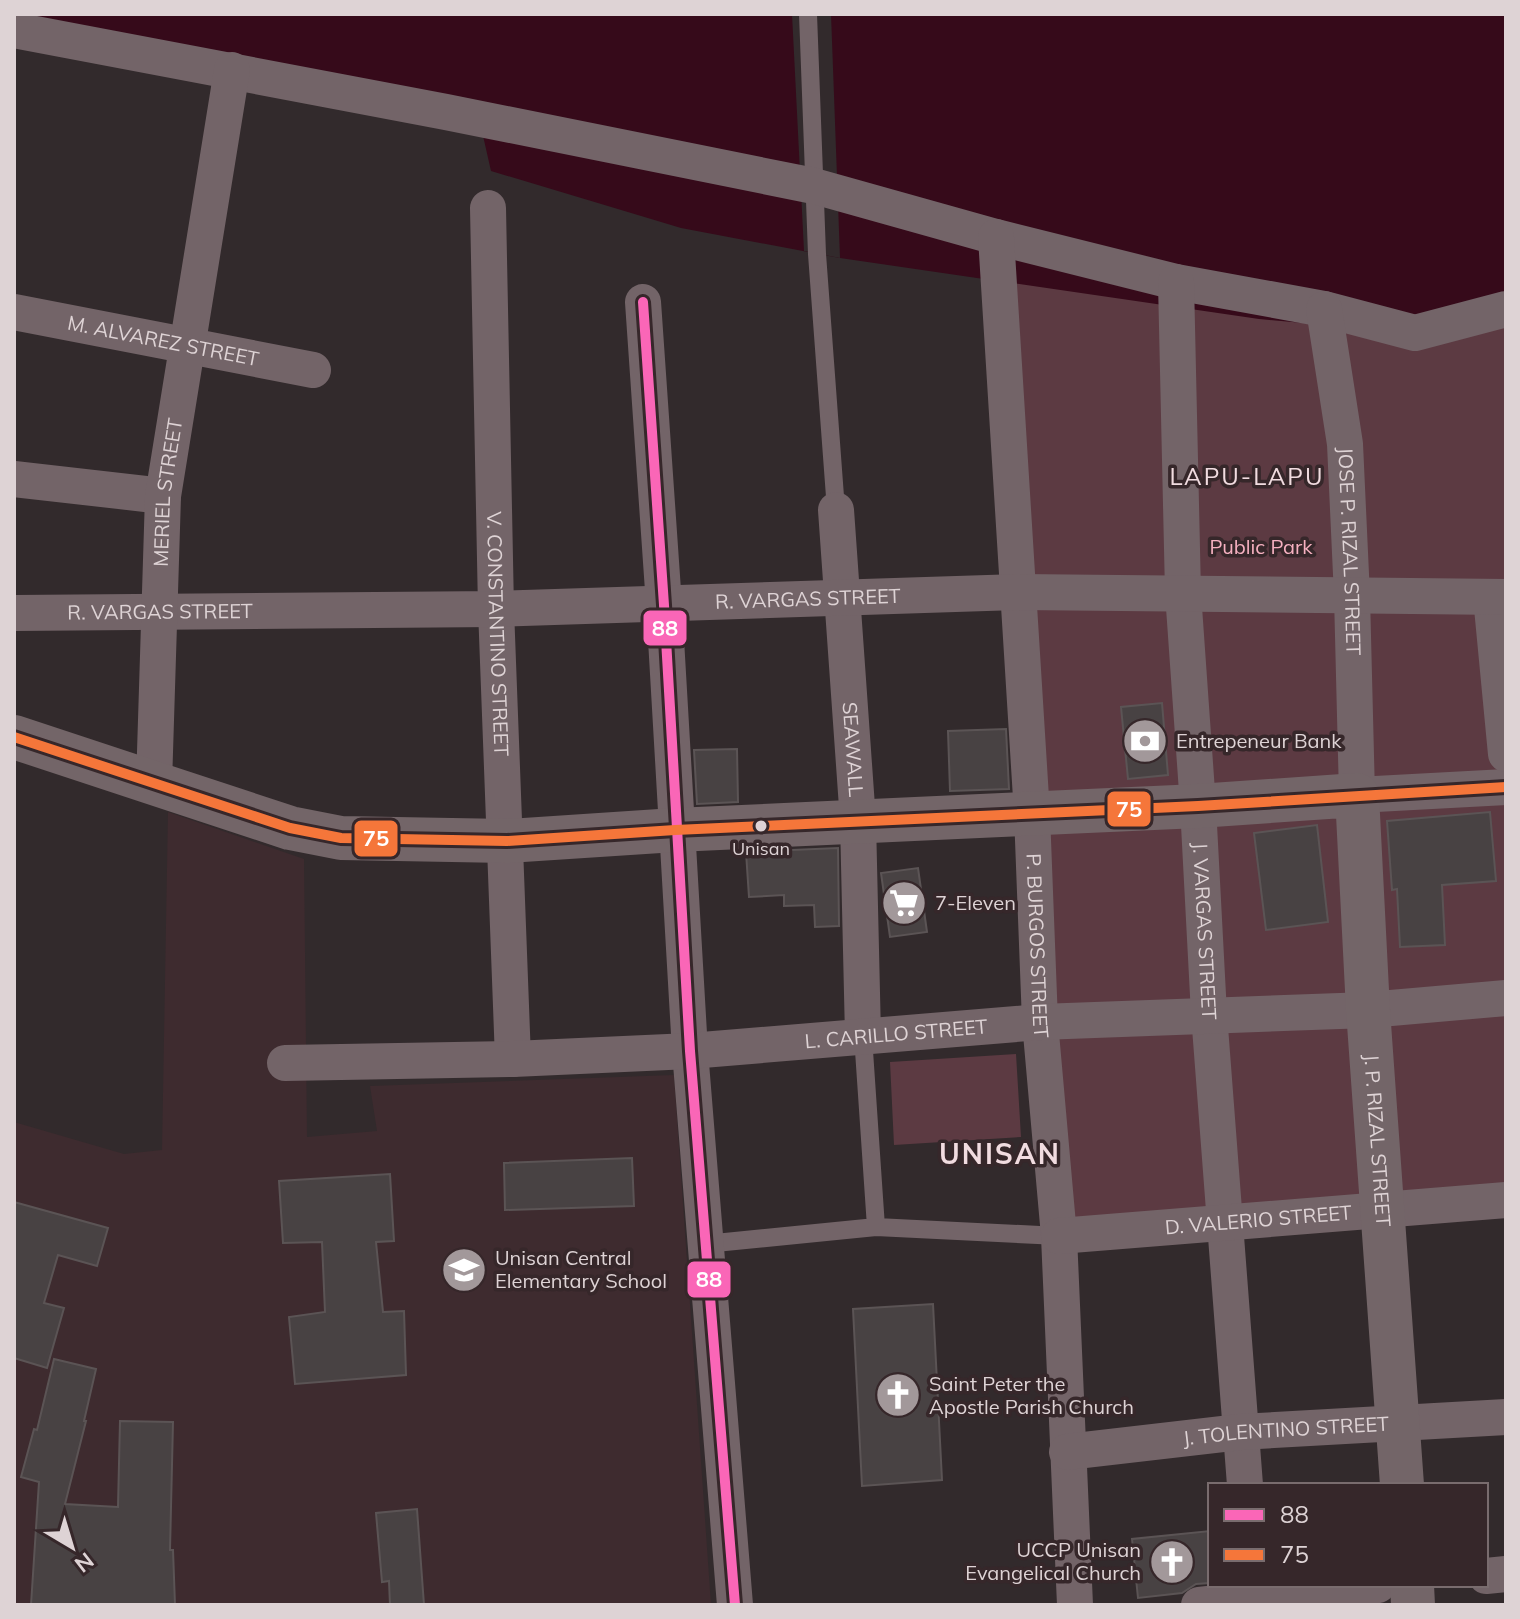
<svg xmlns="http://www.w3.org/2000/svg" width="1520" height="1619" font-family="Mulish,sans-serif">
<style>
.built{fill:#3e2b2f}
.green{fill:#5c3a42}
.water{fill:#360a1a}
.pier{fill:#322a2c}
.building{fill:#484243;stroke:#5b5455;stroke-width:2}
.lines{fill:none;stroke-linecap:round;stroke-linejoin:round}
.lane{stroke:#736468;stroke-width:18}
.street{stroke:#736468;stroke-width:36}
.primary{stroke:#736568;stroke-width:44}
.bus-1-casing{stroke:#36272a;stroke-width:16}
.bus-2-casing{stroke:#36272a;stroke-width:16}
.bus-1{stroke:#fa66b7;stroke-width:10}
.bus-2{stroke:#f5763a;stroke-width:10}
.bus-dot{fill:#ded3d5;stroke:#36272a;stroke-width:3}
.labels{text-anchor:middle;stroke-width:7;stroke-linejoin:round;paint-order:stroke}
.bus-label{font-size:18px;fill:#ded3d5;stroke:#36272a}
.street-label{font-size:20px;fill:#ded3d5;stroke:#36272a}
.park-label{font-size:20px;fill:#f7b1c1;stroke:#36272a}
.poi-label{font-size:20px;fill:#ded3d5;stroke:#36272a;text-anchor:start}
.quarter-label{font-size:24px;letter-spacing:2px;fill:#f1dce0;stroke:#36272a}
.district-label{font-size:28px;font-weight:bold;letter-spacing:2px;fill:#f1dce0;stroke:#36272a}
.line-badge{stroke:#36272a;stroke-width:3}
.badge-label{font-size:22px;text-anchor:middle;font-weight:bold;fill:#fff}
</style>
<rect width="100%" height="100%" fill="#322a2c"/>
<path class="built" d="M168 812 304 859 307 1137 377 1131 370 1086 674 1075 711 1605H14V1122L124 1154 162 1150Z"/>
<path class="green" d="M996 237 1506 298V1200L1059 1236Z
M1016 1054 1021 1137 894 1145 890 1062Z"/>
<path class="water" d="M14 14H1506V309L1415 333 1259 319 840 258 681 228 491 171 479 118Z"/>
<path class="pier" d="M792 14H831L840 258 804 251Z"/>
<path class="building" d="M1162 703 1168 775 1128 779 1121 707Z
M1006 729 1009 789 950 791 948 731Z
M737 749 738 802 697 804 694 750Z
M1490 812 1496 881 1442 885 1445 945 1400 947 1397 889 1392 890 1387 821Z
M1317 825 1328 922 1266 930 1254 833Z
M838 848 839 926 815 927 814 905 784 906V895L749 897 746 852Z
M918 868 927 932 890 937 881 873Z
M632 1158 634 1206 505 1210 504 1163Z
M390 1174 394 1241 376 1242 383 1312 404 1311 406 1375 295 1384 289 1317 325 1312 322 1242 283 1243 279 1181Z
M14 1202 108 1228 97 1266 58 1255 44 1303 64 1308 47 1368 14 1358Z
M933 1304 942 1480 862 1486 853 1309Z
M54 1359 96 1369 84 1421H86L65 1504 118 1507 120 1421 173 1422 170 1550H173L175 1605H31L39 1482 21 1477 34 1429 37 1430Z
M417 1509 424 1605H390L389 1581 382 1582 376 1513Z
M1210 1531V1583L1196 1584 1182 1593 1138 1598 1132 1539Z"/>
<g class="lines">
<path class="lane" d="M808 14 817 254 836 510
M863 1036 876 1227
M705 1244 876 1227 1059 1236"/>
<g class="street">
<path d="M14 30 446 112 814 186 996 237 1176 282 1324 309 1415 333 1506 309"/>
<path id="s1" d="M488 208 496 609 513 1059"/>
<path id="s2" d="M996 237 1032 814 1040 1022 1059 1236 1075 1605"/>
<path id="s3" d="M1176 282 1183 593 1198 806 1209 1014 1245 1485"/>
<path d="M643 302 664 605 690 1051 735 1605"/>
<path id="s4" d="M1324 309 1345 444 1352 596 1357 795 1506 787"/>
<path id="s5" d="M14 312 313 370"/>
<path d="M14 479 163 496"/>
<path id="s6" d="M836 510 858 821 863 1036"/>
<path d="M1491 597 1506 754"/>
<path id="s7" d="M14 613 496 609 1019 592 1506 597"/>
<path id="s8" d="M154 784 163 496 232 70"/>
<path id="s9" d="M285 1063 513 1059 690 1051 1040 1022 1368 1010 1506 998"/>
<path id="s10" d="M1059 1236 1506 1200"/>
<path id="s11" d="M1067 1452 1240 1432 1506 1417"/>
<path d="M1486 1576 1506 1574"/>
<path d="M1199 1605 1378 1585"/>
</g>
<g class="primary">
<path id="s12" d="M14 737 290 828 341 838 507 841 675 830 1198 806 1357 795 1368 1010 1402 1485"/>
<path d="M1412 1585 1413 1605"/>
</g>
<g class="bus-1-casing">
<path id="bus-1" d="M643 302 664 605 690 1051 735 1605"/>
</g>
<g class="bus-2-casing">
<path id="bus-2" d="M14 737 290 828 341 838 507 841 675 830 1198 806 1506 787"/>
</g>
<use href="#bus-1" class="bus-1"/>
<use href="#bus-2" class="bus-2"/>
</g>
<defs>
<g id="bank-disc" transform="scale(2.3)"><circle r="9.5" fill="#a2989a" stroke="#36272a"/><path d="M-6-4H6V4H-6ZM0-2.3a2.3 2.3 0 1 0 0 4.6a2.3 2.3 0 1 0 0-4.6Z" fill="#fff"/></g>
<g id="supermarket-disc" transform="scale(2.3)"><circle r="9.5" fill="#a2989a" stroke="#36272a"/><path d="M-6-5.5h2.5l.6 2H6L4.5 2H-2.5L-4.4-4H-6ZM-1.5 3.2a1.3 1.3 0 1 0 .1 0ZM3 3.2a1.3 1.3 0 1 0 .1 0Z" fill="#fff"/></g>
<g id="school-disc" transform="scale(2.3)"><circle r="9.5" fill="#a2989a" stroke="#36272a"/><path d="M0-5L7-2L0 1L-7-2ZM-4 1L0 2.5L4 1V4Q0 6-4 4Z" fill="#fff"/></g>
<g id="church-disc" transform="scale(2.3)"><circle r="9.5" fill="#a2989a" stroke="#36272a"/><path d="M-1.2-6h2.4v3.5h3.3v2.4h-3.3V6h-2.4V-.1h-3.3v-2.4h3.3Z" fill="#fff"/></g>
</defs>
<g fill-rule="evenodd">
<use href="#bank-disc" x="1145" y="741"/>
<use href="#supermarket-disc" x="904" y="903"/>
<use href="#school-disc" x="464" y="1270"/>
<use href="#church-disc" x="898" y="1395"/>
<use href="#church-disc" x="1172" y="1562"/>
</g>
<circle class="bus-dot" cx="761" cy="826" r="7"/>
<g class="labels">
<g class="bus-label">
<text x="761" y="855">Unisan</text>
</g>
<g class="street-label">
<text dy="7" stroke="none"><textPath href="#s5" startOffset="152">M. ALVAREZ STREET</textPath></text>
<text dy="7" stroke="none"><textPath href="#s8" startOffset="292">MERIEL STREET</textPath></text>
<text dy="7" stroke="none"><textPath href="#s4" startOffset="244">JOSE P. RIZAL STREET</textPath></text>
<text dy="7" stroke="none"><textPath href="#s7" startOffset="794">R. VARGAS STREET</textPath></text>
<text dy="7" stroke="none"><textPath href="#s7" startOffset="146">R. VARGAS STREET</textPath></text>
<text dy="7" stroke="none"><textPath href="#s1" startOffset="426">V. CONSTANTINO STREET</textPath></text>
<text dy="7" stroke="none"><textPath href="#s6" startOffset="240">SEAWALL</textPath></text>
<text dy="7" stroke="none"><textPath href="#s3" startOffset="650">J. VARGAS STREET</textPath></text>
<text dy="7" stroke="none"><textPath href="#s2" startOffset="710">P. BURGOS STREET</textPath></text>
<text dy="7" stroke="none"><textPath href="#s9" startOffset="612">L. CARILLO STREET</textPath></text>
<text dy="7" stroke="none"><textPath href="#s12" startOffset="1706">J. P. RIZAL STREET</textPath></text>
<text dy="7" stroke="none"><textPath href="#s10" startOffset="200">D. VALERIO STREET</textPath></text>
<text dy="7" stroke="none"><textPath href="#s11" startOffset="220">J. TOLENTINO STREET</textPath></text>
</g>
<g class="park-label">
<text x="1261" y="554">Public Park</text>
</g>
<g class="poi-label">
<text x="1176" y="748">Entrepeneur Bank</text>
<text x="935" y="910">7-Eleven</text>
<text x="495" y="1265">Unisan Central<tspan x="495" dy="23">Elementary School</tspan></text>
<text x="929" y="1391">Saint Peter the<tspan x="929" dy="23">Apostle Parish Church</tspan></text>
<text x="1141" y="1557" text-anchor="end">UCCP Unisan<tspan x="1141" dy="23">Evangelical Church</tspan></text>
</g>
<g class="quarter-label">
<text x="1247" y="485">LAPU-LAPU</text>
</g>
<g class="district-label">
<text x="1000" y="1164">UNISAN</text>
</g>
</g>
<g class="line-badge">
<rect x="642" y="609" width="46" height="38" rx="8" fill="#fa66b7"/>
<rect x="1106" y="790" width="46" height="38" rx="8" fill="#f5763a"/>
<rect x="353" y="819" width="46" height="39" rx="8" fill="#f5763a"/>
<rect x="686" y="1260" width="46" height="39" rx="8" fill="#fa66b7"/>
</g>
<g class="badge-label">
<text x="665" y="636">88</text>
<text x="1129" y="817">75</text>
<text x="376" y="846">75</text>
<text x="709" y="1287">88</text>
</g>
<rect width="1520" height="1619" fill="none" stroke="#ded3d5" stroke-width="32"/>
<rect x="1208" y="1483" width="280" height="104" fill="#36272a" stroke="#796c6e" stroke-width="2"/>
<rect x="1224" y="1509" width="40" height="12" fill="#fa66b7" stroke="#796c6e" stroke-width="2"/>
<text x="1280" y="1523" font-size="24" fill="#ded3d5">88</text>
<rect x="1224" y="1549" width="40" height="12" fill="#f5763a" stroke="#796c6e" stroke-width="2"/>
<text x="1280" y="1563" font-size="24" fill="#ded3d5">75</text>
<g transform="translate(72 1547) rotate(142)" stroke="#36272a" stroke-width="6" paint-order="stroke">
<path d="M0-6L14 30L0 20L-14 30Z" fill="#ded3d5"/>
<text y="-12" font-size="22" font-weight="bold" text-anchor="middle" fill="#ded3d5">N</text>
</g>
</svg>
